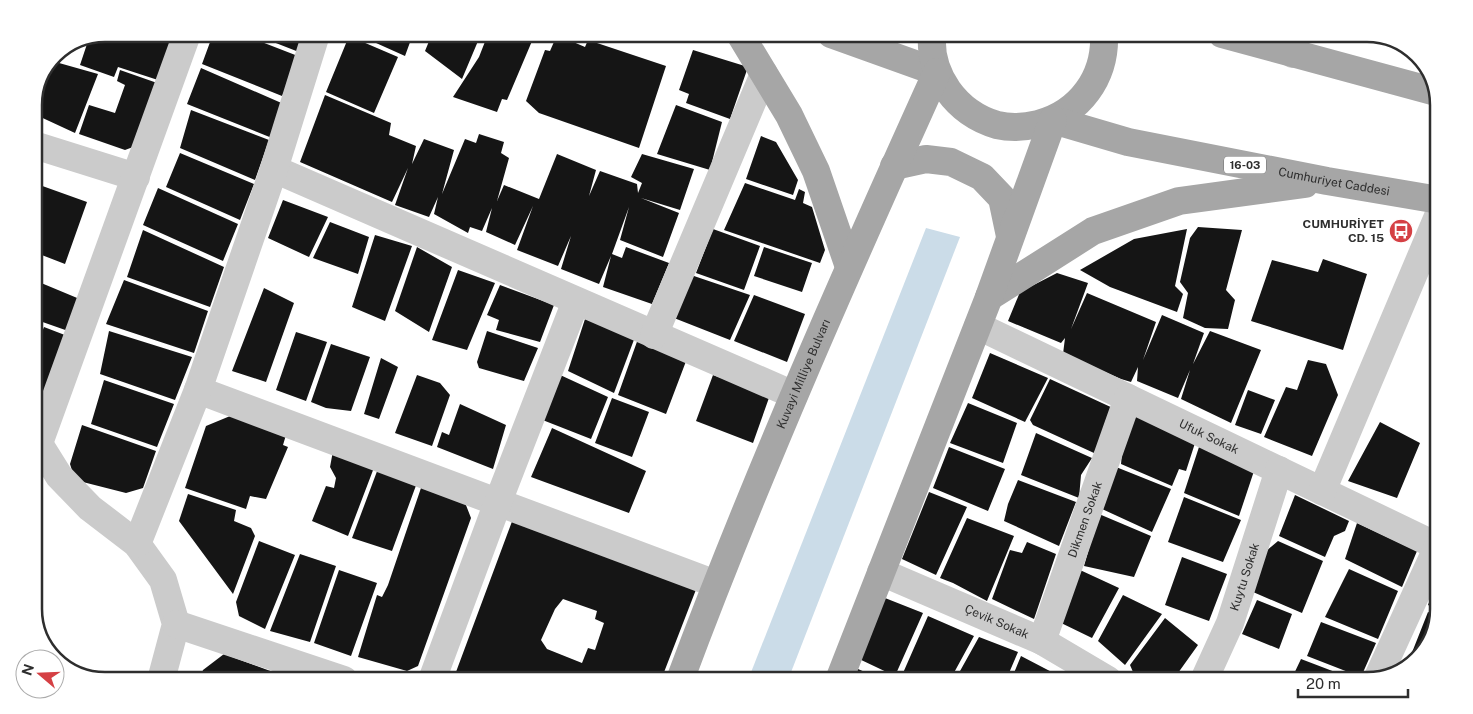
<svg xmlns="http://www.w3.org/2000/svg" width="1473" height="714" font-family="'Public Sans',sans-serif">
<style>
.water{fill:#cbdce8}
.building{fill:#151515;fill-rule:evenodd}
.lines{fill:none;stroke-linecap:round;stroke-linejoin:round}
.minor{stroke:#cbcbcb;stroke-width:28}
.major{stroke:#a6a6a6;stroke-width:28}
.labels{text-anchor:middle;stroke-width:5;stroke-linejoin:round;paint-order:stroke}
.shield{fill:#fff;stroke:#6d6d6d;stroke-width:1}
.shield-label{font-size:11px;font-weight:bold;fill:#2e2e2e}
.street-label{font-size:12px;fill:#2e2e2e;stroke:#fff}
.poi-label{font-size:12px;font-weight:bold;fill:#2e2e2e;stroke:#fff;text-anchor:end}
.rim{fill:none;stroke:#2e2e2e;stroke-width:2.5}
</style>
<rect width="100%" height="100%" fill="#fff"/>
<path class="water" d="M926 228 960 237 788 680H748Z"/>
<path class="building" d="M105 34H151L174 42 161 81 118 67 114 77 80 65 88 41Z
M213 34H241L303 58 282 96 202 64Z
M253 34H311L304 54Z
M356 34H413L405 56Z
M432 34H481L462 79 425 51Z
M488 34H535L507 100 502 99 497 112 453 97 479 57Z
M557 35 585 47 588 40 666 66 639 148 539 113 526 101 545 50 550 51Z
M349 36 398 57 374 113 326 92Z
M1386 38 1399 41 1407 48 1386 39Z
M693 50 748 67 730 119 686 103 689 94 679 90Z
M52 61 98 74 75 133 34 114V107L41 86Z
M201 68 286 105 272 138 187 104Z
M120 70 160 84 133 147 125 150 79 134 89 105 115 113 125 85 117 81Z
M325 95 391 123 389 135 416 146 412 164 424 139 454 150 442 194 465 139 476 143 479 134 504 142 501 153 509 158 497 201 504 185 539 199 557 154 596 170 589 196 600 171 637 184 638 193 642 183 631 177 642 154 694 169 680 210 641 198 679 213 663 257 620 240 629 207 612 254 622 258 626 247 669 263 652 304 603 287 611 256 599 284 561 269 571 236 558 266 517 250 533 206 515 245 486 232 492 208 482 231 470 227 468 233 434 214 438 197 429 217 395 205 408 168 392 202 300 162Z
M676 105 722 122 710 170 657 154Z
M191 110 269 140 255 180 180 148Z
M761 136 776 142 798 180 793 195 746 179Z
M180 153 254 184 240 220 166 187Z
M34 183 87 202 65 264 34 252Z
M745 183 795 200 799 189 805 192 803 203 812 207 825 250 820 263 724 230Z
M158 188 238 224 223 261 143 225Z
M283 200 328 217 309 257 268 238Z
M330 222 369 237 358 274 313 258Z
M1198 227 1242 230 1226 290 1235 300 1228 329 1205 328 1183 318 1188 293 1180 282 1190 238Z
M713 229 760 246 744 290 696 273Z
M1187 229 1175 286 1183 294 1177 312 1110 287 1080 270 1134 239Z
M143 230 224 267 210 307 127 277Z
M375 235 412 246 385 321 352 307Z
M417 247 452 267 429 332 395 311Z
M764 247 812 263 802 292 754 276Z
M1323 259 1367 274 1343 350 1251 321 1272 260 1318 272Z
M458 270 495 283 467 350 432 340Z
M1057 273 1088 283 1071 329 1087 293 1156 322 1143 360 1162 315 1204 333 1193 364 1210 331 1261 350 1231 423 1181 399 1190 370 1178 398 1137 381 1138 367 1131 382 1121 379 1063 354 1065 338 1061 343 1008 321 1020 292Z
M691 275 750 295 730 340 674 318Z
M34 280 82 300 71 332 34 319Z
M124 280 208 311 194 353 106 324Z
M500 285 554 305 540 342 496 330 499 320 487 315Z
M264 288 294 303 266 382 232 371Z
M754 295 805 314 787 362 734 341Z
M585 319 635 337 614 393 568 371Z
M44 327 70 337 44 410 34 407V343L37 344Z
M109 331 192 357 175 400 100 374Z
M487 331 538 348 524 381 479 368 477 362Z
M296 332 327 342 306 401 276 390Z
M639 336 688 356 666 414 618 395Z
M331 344 370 357 351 411 326 408 311 402Z
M990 353 1048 378 1025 422 972 398Z
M381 358 398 367 379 419 364 414Z
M1308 360 1326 364 1338 395 1312 456 1264 437 1286 387 1297 390Z
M558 374 608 397 591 439 540 419Z
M417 375 440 383 450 395 432 446 395 433Z
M713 375 770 395 753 443 696 421Z
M1050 379 1115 409 1094 453 1033 425 1030 420Z
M104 380 174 404 157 447 91 424Z
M1248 390 1275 400 1261 434 1235 425Z
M612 398 649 412 632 457 595 443Z
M968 403 1017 423 1003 463 950 443Z
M460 404 506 425 493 469 437 447 442 432 449 435Z
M1133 412 1196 440 1186 471 1179 469 1172 486 1121 464 1124 434Z
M235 414 286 435 283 445 288 447 266 499 250 496 246 509 185 488 206 426Z
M1380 422 1420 443 1397 498 1348 481Z
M82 425 156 451 143 488 126 493 75 480 70 464Z
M552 428 646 471 629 513 531 477Z
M1036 433 1092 458 1081 475 1079 498 1021 475Z
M949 447 1005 469 988 511 933 488Z
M1199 447 1255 468 1239 516 1184 493Z
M333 451 375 465 348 536 312 521 326 486 334 488 336 478 330 467Z
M379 466 418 480 392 551 352 538Z
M1116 467 1171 489 1152 532 1102 509Z
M1018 480 1076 502 1059 546 1004 521 1008 504Z
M422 485 464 500 471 518 418 666 407 671 358 657 377 595 382 597 388 585Z
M929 492 967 507 936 575 902 559Z
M188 494 236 510 234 521 251 528 255 536 233 594 179 521Z
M1295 495 1349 521 1345 531 1334 536 1325 557 1279 536Z
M1184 497 1241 520 1223 562 1168 542Z
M1099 514 1151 536 1134 577 1084 566Z
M514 516 697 587 661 680H453ZM563 599 597 611 595 619 604 623 595 650 588 648 582 663 547 649 541 640 555 609Z
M967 518 1014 536 987 601 953 583 940 578Z
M1357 523 1417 551 1402 587 1345 559Z
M259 541 295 555 265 629 239 616 236 602Z
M1278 541 1323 561 1302 613 1253 592 1265 552Z
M1027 542 1056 554 1034 619 992 599 1010 550 1022 553Z
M300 554 336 566 310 642 270 631Z
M1182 557 1227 574 1209 621 1165 605Z
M1349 569 1398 591 1378 639 1325 617Z
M339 570 377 583 351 656 314 643Z
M1080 570 1119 588 1092 638 1057 621Z
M1439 577V610L1428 605Z
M1123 595 1162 614 1125 665 1098 641Z
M885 598 923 613 895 676 857 658Z
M1257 600 1292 614 1279 649 1242 634Z
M1428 612 1438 616 1432 640 1417 657 1411 655Z
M928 616 974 636 950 680H921L903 673Z
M1165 618 1198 645 1173 680H1147L1133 672 1130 665Z
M1321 622 1376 643 1361 677 1307 656Z
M979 637 1018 652 1006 680H955Z
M224 654 295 680H199L203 670Z
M1021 656 1067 680H1011Z
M1301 659 1356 680H1291Z
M858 669 883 680H853Z"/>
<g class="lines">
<g class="minor">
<path d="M1293 54 1297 34"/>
<path d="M34 145 136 177"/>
<path d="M274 169 794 395"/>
<path id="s1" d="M978 326 1439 547"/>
<path d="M654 335 764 74"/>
<path d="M198 390 716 584"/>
<path d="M34 442 39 444 59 476 90 508 137 544 163 580 176 624 161 680"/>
<path d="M34 457 187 34"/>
<path d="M1322 491 1439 214"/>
<path d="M137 544 198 390 274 169 316 34"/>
<path id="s2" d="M881 572 1042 641 1108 680"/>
<path d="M176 624 344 680"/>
<path id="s3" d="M1042 641 1128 398"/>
<path d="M1378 677 1438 546"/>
<path d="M432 680 498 502 576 301"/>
<path id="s4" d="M1204 680 1230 623 1279 470"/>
</g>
<g class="major">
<path d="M740 34 789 115 816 171 849 267"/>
<path d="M831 34 937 72"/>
<path d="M932 34C929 75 956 113 997 125 1010 128 1026 127 1038 124 1080 113 1106 77 1104 34"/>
<path d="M1222 34 1436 92"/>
<path id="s5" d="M1053 120 1128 142 1327 181 1439 200"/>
<path d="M894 166 926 159 951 162 982 177 1002 198 1010 236"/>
<path d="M989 297 1093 231 1179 201 1305 184"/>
<path id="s6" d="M680 680C757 474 846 273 937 72"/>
<path d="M839 680 989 297 1053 120"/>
</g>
</g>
<defs>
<g id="bus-disc" transform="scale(1.25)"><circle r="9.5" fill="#d54044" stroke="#fff"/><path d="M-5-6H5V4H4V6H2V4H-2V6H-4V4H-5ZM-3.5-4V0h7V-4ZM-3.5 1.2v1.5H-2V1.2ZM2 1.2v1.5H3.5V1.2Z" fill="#fff"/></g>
</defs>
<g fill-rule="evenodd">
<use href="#bus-disc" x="1401" y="231"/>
</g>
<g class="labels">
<rect class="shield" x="1224" y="156.5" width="42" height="17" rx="4"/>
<g class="shield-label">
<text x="1245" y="169">16-03</text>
</g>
<g class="street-label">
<text dy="4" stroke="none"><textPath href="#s5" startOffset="288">Cumhuriyet Caddesi</textPath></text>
<text dy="4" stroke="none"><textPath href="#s6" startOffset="330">Kuvayi Milliye Bulvarı</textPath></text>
<text dy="4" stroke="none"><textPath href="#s1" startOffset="256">Ufuk Sokak</textPath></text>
<text dy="4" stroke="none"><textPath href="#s3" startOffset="129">Dikmen Sokak</textPath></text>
<text dy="4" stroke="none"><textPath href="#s4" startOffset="111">Kuytu Sokak</textPath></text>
<text dy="4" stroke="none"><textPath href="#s2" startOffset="126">Çevik Sokak</textPath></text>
</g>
<g class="poi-label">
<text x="1384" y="228">CUMHURİYET<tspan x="1384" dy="14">CD. 15</tspan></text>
</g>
</g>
<path d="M0 0H1473V714H0ZM105 42H1367A63 63 0 0 1 1430 105V609A63 63 0 0 1 1367 672H105A63 63 0 0 1 42 609V105A63 63 0 0 1 105 42Z" fill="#fff" fill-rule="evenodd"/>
<path class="rim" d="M105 42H1367A63 63 0 0 1 1430 105V609A63 63 0 0 1 1367 672H105A63 63 0 0 1 42 609V105A63 63 0 0 1 105 42Z"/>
<g transform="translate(40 674) rotate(289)"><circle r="24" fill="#ffffff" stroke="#ababab"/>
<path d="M0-4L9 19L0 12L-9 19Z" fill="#d54044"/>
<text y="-8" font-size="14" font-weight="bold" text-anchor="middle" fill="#2e2e2e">N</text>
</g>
<path d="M1298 689v8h110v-8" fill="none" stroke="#2e2e2e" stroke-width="2.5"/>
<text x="1306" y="689" font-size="15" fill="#2e2e2e" stroke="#ffffff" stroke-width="4" paint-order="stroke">20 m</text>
</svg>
